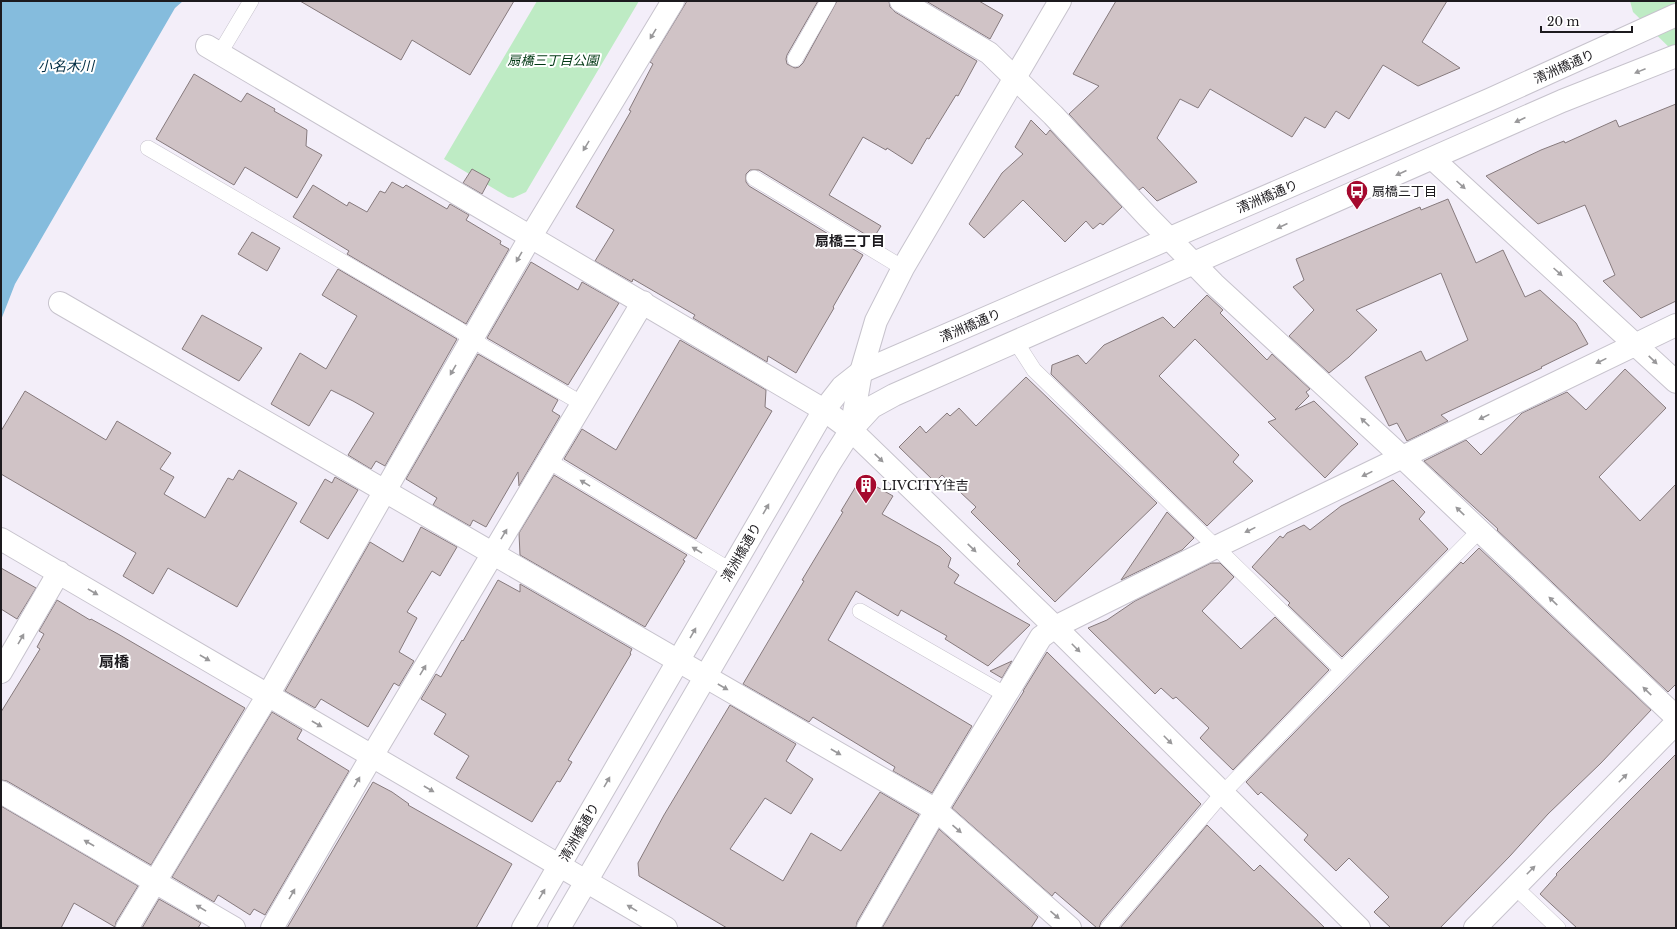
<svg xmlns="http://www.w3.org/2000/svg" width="1677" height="929" font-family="'Libre Baskerville','Noto Sans JP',serif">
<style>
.green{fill:#beebc4}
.water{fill:#85bcdd}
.building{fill:#d0c3c6;stroke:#867a7d}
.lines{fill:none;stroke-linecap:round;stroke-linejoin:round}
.service-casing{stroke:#c7c3cd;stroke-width:16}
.minor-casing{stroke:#c7c3cd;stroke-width:24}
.tertiary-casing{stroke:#c7c3cd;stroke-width:24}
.secondary-casing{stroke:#c7c3cd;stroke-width:24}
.service{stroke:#fff;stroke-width:15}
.minor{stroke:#fff;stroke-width:22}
.tertiary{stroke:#fff;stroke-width:22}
.secondary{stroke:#fff;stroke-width:22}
.oneway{fill:#99989a}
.labels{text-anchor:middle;stroke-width:4;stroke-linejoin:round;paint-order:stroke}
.park-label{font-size:13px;font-style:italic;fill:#003813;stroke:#fff}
.street-label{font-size:13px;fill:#1c1a1e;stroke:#fff}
.poi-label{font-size:13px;fill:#1c1a1e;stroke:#fff;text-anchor:start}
.water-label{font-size:14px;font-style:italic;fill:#002d43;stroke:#fff}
.neighbourhood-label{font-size:14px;font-weight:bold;fill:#1c1a1e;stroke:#fff}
.quarter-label{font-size:15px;font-weight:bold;fill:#1c1a1e;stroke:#fff}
</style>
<rect width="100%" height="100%" fill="#f3eef9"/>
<path class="green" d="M537 1H639L526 192 513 198 508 197 444 159Z
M1630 1H1676V54L1633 12Z"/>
<path class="water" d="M1 1H183L175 8 15 284 1 320Z"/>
<path class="building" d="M300 1H514L470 75 412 40 401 60Z
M687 1H818L787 55 786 59 787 64 795 68 799 67 803 63 837 1H889L890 7 895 12 977 61 958 96 956 95 929 139 927 138 912 164 887 148 886 150 863 137 829 195 881 226 873 239 759 170H750L746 174V182L749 186 863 255 833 307 834 308 796 373 768 356 767 362 693 318 695 315 633 279 632 282 595 261 614 230 576 207 631 111 629 110 653 64 650 62Z
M926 1H979L1003 15 990 39Z
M1116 1H1447L1422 42 1460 68 1418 86 1383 65 1349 119 1336 111 1325 128 1305 117 1292 137 1210 89 1198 108 1180 99 1157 138 1197 182 1157 201 1143 187 1139 190 1069 114 1099 86 1073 74Z
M194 74 241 102 247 93 275 109 274 111 307 130 306 146 322 155 297 198 245 167 234 185 156 139Z
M1676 104V301L1641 318 1603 281 1615 275 1585 205 1538 224 1486 176 1541 150 1564 141 1565 143 1616 120 1619 127Z
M1031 120 1046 135 1050 130 1122 207 1103 225 1100 223 1093 229 1086 221 1065 242 1023 200 984 238 969 224 1002 173 1023 154 1015 147Z
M472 169 490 179 482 194 463 183Z
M392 182 403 188 406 185 447 209 450 204 469 215 466 220 501 241 500 244 509 249 466 324 347 254 349 251 293 217 313 185 347 206 349 202 367 212 380 191 385 193Z
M1448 199 1476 263 1503 250 1525 297 1540 290 1576 323 1588 344 1541 367 1542 368 1441 415 1448 421 1407 441 1397 423 1389 426 1365 377 1421 351 1426 361 1468 340 1441 273 1356 310 1377 330 1349 357 1329 373 1289 336 1314 310 1293 287 1304 280 1296 259 1420 207 1421 210Z
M252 232 280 248 267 271 238 254Z
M531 262 578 290 582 282 619 303 568 385 487 338Z
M338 269 457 339 385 466 376 461 371 469 348 455 374 413 353 401 331 390 309 426 271 404 300 353 326 369 357 316 322 295Z
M1207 295 1223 310 1220 313 1267 360 1272 354 1310 389 1306 392 1309 396 1295 410 1314 401 1358 444 1325 478 1268 422 1276 419 1195 339 1159 376 1239 455 1233 462 1253 481 1207 526 1051 374 1052 365 1078 355 1086 364 1104 345 1163 317 1174 328Z
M202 315 262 348 239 381 182 349Z
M680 340 766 390 765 407 772 411 696 539 564 459 582 429 616 450Z
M478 354 558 400 552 411 560 416 519 486 518 472 486 527 473 520 470 526 433 505 437 498 406 479Z
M1625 369 1666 408 1599 477 1640 521 1676 484V684L1668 692 1497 530 1498 529 1424 461 1466 440 1481 455 1522 413 1567 392 1586 410Z
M1026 377 1157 503 1055 602 1017 564 1020 561 971 512 976 507 942 475 935 482 899 447 920 426 926 433 947 413 950 416 959 408 976 426Z
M25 391 106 440 117 421 171 453 160 469 174 477 164 494 205 518 228 478 233 480 239 470 297 503 237 607 168 568 153 594 123 576 136 553 1 474V431Z
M554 475 687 555 683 560 685 561 645 627 520 555 519 533Z
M335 477 358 490 328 539 300 522 325 479 332 483Z
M861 478 893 496 882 514 940 547 951 558 948 567 959 575 954 583 1030 625 988 666 945 639 947 636 901 610 898 616 856 591 828 640 972 726 932 793 893 771 895 767 813 717 809 722 743 684 804 581 802 580 843 512 841 511Z
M1393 480 1425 512 1419 519 1448 549 1342 657 1288 605 1290 603 1252 567 1280 536 1283 538 1287 533 1304 525 1310 530 1341 506Z
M1167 512 1194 538 1182 550 1121 580Z
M421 527 457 547 440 576 432 571 407 612 417 618 399 652 414 661 399 686 394 683 368 727 321 699 315 708 285 691 370 542 403 562Z
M1479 548 1651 710 1601 763 1548 814 1510 856 1440 928H1391L1374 912 1389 897 1349 858 1336 871 1304 840 1308 835 1261 792 1258 795 1246 782 1461 562 1463 564Z
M1211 563H1220L1234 577 1202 611 1241 649 1275 617 1329 670 1233 770 1200 738 1209 728 1176 697 1173 699 1161 688 1155 694 1088 628 1107 620 1135 601Z
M1 568 36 588 17 619 1 609Z
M498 580 520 592V584L632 649 630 653 631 654 568 760 572 762 560 782 557 781 532 822 456 778 469 756 434 734 446 714 421 699 436 674 441 677 462 640 463 641Z
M57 600 90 620 91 619 118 634 245 708 151 865 7 781 1 780V712L40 649 37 647 44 634 39 631Z
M1047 652 1201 804 1101 922 1099 928H1097L1055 892 1052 896 952 808 1024 691H1023Z
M1012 661 1002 678 990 671Z
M730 705 796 744 786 761 813 779 791 814 765 798 730 849 783 881 811 833 841 851 880 792 919 815 857 922 856 928H727L639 876 638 863 664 815Z
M272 712 302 730 297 739 349 771 265 915 254 909 250 915 220 896 218 895 214 902 172 877Z
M1676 754V928H1577L1540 894 1557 875 1556 874Z
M373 782 392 792 409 804 408 805 512 864 476 928H287Z
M1 806 138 886 116 922 115 927 74 903 61 928H1Z
M1207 825 1254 871 1260 865 1325 928H1120Z
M939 829 1038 917 1031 928H882Z
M159 899 201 923 198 928H142Z"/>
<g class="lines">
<g class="service-casing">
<path id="service" d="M220 53 251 1
M795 59 828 1
M148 148 458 329 484 347 581 403
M754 178 903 268
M1016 342 1034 370 1342 670
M547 460 730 570
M860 611 1006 695
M1515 887 1558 928
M1108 928 1222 794 1342 670 1480 530"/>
</g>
<g class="minor-casing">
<path id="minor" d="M901 1 989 53 1053 115 1147 216 1214 284 1402 457 1676 717
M207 46 824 410 851 430 1055 627 1359 928
M1433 159 1676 382
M60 303 936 810 1070 928
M1 539 666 928
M1 672 59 572
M1 792 234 928
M127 928 268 695 531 236 673 1
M272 928 372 756 643 302
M868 928 936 810 1041 637 1055 627 1216 547 1676 325
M1475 928 1676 723"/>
</g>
<g class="tertiary-casing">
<path id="tertiary" d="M851 430 861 372 876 321 903 268 1060 1"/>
</g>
<g class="secondary-casing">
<path id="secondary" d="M523 928 824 410 842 387 861 372 1491 99 1676 15
M559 928 830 463 851 430 872 407 894 395 1562 101 1676 56"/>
</g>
<use href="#service" class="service"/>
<use href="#minor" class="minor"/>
<use href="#tertiary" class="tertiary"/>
<use href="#secondary" class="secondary"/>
</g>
<defs><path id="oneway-solid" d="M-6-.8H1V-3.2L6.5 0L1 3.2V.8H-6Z"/></defs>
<g class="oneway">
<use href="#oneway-solid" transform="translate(653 34) rotate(121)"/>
<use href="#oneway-solid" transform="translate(1640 71) rotate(158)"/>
<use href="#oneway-solid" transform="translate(1520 120) rotate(156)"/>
<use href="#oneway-solid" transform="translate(586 146) rotate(121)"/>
<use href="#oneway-solid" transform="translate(1401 173) rotate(156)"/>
<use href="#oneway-solid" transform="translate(1461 185) rotate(42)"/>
<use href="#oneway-solid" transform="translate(1282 226) rotate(156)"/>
<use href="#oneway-solid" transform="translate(519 257) rotate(120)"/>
<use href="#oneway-solid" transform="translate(1558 272) rotate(42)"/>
<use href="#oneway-solid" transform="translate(1653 360) rotate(44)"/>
<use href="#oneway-solid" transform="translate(1601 361) rotate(154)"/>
<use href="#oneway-solid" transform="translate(453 370) rotate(120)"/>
<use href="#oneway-solid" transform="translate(1484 417) rotate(154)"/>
<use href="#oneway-solid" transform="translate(1365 422) rotate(-137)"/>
<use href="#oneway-solid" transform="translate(879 458) rotate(44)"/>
<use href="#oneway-solid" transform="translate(1367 474) rotate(154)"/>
<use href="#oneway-solid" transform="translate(585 483) rotate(-149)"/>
<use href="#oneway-solid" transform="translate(766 509) rotate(-60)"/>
<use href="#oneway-solid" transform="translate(1460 511) rotate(-136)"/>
<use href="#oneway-solid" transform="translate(1250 530) rotate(154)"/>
<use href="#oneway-solid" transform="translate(504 534) rotate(-59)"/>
<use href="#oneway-solid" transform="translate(972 548) rotate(44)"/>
<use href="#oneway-solid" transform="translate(697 550) rotate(-149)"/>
<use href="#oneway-solid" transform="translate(93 592) rotate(30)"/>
<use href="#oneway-solid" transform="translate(1553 601) rotate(-136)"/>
<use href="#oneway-solid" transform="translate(693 633) rotate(-60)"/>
<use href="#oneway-solid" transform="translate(21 639) rotate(-60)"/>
<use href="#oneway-solid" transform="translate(1076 648) rotate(45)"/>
<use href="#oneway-solid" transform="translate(205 658) rotate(30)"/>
<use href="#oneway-solid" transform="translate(423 670) rotate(-59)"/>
<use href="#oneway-solid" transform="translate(723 687) rotate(30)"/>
<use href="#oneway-solid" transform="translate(1647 691) rotate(-136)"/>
<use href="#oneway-solid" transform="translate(317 724) rotate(30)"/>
<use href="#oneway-solid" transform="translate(1168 740) rotate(45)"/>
<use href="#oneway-solid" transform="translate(836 752) rotate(30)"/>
<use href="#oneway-solid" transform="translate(1623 778) rotate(-45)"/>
<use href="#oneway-solid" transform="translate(357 782) rotate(-60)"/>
<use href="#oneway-solid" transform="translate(607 782) rotate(-60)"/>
<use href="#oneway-solid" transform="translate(429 789) rotate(30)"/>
<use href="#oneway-solid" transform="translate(957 829) rotate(41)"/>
<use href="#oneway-solid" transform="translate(89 843) rotate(-150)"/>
<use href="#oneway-solid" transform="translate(1531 870) rotate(-45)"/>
<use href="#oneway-solid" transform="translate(292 894) rotate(-60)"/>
<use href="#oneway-solid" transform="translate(542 894) rotate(-59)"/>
<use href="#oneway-solid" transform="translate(201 908) rotate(-149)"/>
<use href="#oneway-solid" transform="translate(632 908) rotate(-149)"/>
<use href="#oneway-solid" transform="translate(1055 915) rotate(41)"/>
</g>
<defs>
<g id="bus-pin" transform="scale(1.15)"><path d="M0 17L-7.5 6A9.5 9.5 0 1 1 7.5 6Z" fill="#a5092e" stroke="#fff"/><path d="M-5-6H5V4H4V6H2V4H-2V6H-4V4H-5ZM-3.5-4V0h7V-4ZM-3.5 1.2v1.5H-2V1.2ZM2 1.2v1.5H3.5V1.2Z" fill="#fff"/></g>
<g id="building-pin" transform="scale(1.15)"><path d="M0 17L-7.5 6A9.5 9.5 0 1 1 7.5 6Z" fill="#a5092e" stroke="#fff"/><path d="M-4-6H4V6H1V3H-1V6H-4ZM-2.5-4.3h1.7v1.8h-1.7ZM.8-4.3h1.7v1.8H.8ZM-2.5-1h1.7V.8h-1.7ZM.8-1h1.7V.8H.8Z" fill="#fff"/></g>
</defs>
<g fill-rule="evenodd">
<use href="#bus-pin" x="1357" y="191"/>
<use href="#building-pin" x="866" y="485"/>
</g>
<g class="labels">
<g class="park-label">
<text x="553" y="65">扇橋三丁目公園</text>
</g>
<g class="street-label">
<text transform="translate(1564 66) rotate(-24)" y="5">清洲橋通り</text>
<text transform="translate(1267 196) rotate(-23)" y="5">清洲橋通り</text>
<text transform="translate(970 325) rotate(-23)" y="5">清洲橋通り</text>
<text transform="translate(741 552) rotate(-60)" y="5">清洲橋通り</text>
<text transform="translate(579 832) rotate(-60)" y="5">清洲橋通り</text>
</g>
<g class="poi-label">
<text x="1372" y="196">扇橋三丁目</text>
<text x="882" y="490">LIVCITY住吉</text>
</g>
<g class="water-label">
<text x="66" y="71">小名木川</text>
</g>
<g class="neighbourhood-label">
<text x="850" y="246">扇橋三丁目</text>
</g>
<g class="quarter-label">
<text x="114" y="667">扇橋</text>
</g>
</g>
<rect width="1677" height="929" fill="none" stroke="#1c1a1e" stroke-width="4"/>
<path d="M1541 26v6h91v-6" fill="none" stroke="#1c1a1e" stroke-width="2"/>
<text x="1547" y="26" font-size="12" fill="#1c1a1e" stroke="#ffffff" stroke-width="3" paint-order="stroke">20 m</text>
</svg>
